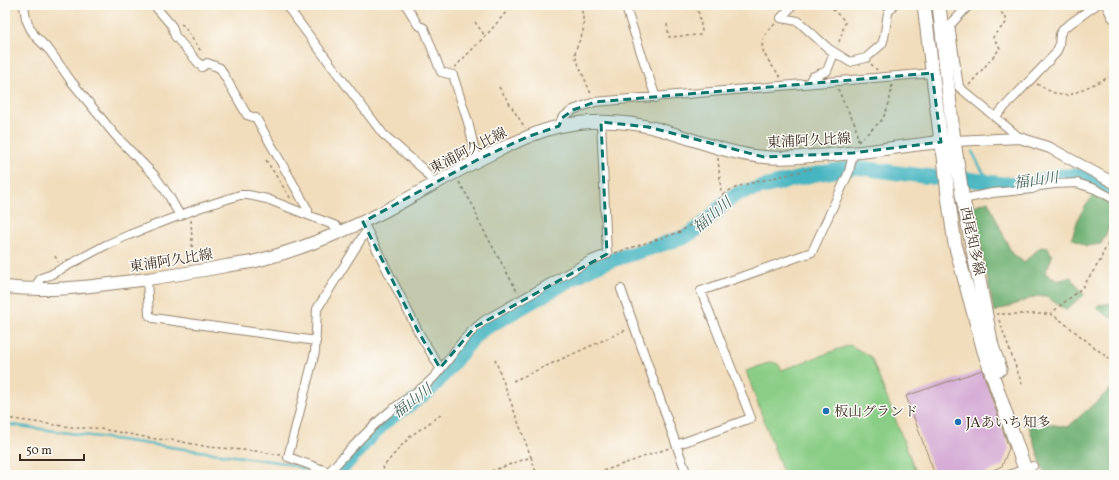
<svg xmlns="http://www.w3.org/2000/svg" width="1119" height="480" font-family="Vollkorn,'Noto Serif JP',serif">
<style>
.green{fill:#8acd86;stroke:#627c52}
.forest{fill:#6fb073;stroke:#556d48}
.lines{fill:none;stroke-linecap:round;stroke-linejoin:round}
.stream{stroke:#46b5c1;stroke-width:2.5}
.river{stroke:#46b5c1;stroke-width:15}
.building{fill:#d6add6}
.minor-casing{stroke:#96846d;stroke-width:10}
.tertiary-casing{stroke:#96846d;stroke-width:12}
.secondary-casing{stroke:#96846d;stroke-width:14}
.primary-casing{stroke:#96846d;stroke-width:15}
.path{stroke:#96846d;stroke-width:1.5;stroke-dasharray:3 3;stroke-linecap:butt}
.minor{stroke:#fff;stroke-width:8}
.tertiary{stroke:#fff;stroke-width:10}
.secondary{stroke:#fff;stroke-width:12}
.primary{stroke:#fff;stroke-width:13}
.marked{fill:#0f766e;fill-opacity:0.2;stroke:#0f766e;stroke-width:3;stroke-dasharray:8 5;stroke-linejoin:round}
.poi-dot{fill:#1f6fb2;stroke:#fdfcf7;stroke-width:1.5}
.labels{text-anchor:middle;stroke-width:3;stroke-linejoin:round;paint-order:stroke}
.street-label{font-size:14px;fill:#3b2a1e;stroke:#fdfcf7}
.poi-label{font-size:14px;fill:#3b2a1e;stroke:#fdfcf7;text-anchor:start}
.water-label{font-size:15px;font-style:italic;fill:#3f625f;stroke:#fdfcf7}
</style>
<rect width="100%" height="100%" fill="#fdfcf7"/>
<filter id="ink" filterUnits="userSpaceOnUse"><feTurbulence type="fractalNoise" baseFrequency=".025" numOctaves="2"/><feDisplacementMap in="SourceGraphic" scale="8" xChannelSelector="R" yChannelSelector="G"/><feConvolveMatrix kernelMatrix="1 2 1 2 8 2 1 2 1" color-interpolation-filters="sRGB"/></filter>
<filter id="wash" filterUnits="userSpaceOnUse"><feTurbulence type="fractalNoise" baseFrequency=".012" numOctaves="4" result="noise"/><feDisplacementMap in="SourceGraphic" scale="16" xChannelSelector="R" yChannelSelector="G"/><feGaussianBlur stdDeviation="0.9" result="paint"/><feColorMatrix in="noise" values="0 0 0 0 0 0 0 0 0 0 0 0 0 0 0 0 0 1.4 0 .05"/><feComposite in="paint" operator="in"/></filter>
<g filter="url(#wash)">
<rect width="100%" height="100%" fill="#f1ddbc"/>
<path class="green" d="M850 345 871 357 917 475H784L775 451 746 371 771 362 778 364 782 370Z"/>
<path class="forest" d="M1096 191 1114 202V222L1111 224 1101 244 1086 246 1072 238 1079 216Z
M988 201 1012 254 1024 262 1041 247 1048 248 1052 257 1045 273 1057 281 1071 277 1084 295 1065 310 1046 296H1037L994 312 973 206Z
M1114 303V317H1109L1097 308 1098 305Z
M1114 386V475H1045L1027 421 1068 427Z"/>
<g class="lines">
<path class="stream" d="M956 31V26L976 5
M972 151 980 167 983 172 996 183
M5 424 285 463 324 475"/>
<path class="river" d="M336 475 370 437 387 420 429 391 440 379 474 337 482 330 593 267 609 261 685 237C692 233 699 228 706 222 717 211 725 200 739 193L816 174 856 167 898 173 949 179H967L1002 184H1029L1058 176H1079L1114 193"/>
</g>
<g id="blocks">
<path class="building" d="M982 370 1009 448 1002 466 982 475H935L906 396Z"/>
</g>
</g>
<g filter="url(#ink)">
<use href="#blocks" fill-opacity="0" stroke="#96846d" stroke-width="1"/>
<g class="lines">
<g class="minor-casing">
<path id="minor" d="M24 5 26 19 30 28 35 36 50 51 71 81 115 135 155 176 169 196 180 216
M154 5 172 26 175 36 202 67 207 63 220 68 247 115 256 118 308 210V215
M286 5 383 134 423 169 434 184
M406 5 418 25 424 28 441 72 453 75 468 122 477 160
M625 5 656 98
M793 5 781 18 798 21 829 49 850 62 866 58 882 44 884 38 888 13 893 5
M1106 5 1112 17 1114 19
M950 25 969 5
M941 27 950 25 959 87 1020 138
M809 83 812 77 827 71 834 53
M995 117 1056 53 1059 46 1060 34 1064 28 1096 5
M559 126 562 118 573 110 595 102 932 73
M963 199 992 193 1032 189 1039 186 1055 184 1077 183 1095 189 1114 199
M366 228 419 333 440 368
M147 279 149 315 153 318 316 341
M33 289 41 278 50 275 106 245 129 235 199 208 240 195H248L267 199 336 226 341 231
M621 289 687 475
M676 445 751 418 701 291 812 252 849 172 853 153
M329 472 288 457 315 352 317 309 363 236 367 231
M327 475 329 472C348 452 368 429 389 412 404 400 420 392 433 378 452 358 461 337 485 320L589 261 607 254 601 122
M1009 475 1033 466"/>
</g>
<g class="tertiary-casing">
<path id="tertiary" d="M954 141 1020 138 1050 148 1114 183"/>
</g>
<g class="secondary-casing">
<path id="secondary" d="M5 287C53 293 100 285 148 279 174 275 200 271 226 266 237 264 249 263 260 260 301 249 341 233 379 214 420 193 460 168 501 149 522 139 543 129 566 125 592 120 624 121 650 127 688 136 725 154 764 157 780 159 797 157 813 156 860 154 905 145 951 141"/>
</g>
<g class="primary-casing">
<path id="primary" d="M924 5 941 142 944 156 948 196 955 244 984 351 1027 475
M939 5 954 141 962 194 992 346 1000 369"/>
</g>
<path class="path" d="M580 5C583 12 584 23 583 31 581 40 575 47 575 56L591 94
M596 5 606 7 617 5
M828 5 844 20 845 23 838 45
M475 22 485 36
M181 24 184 26 202 53
M667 24 669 37 700 35 702 31 699 14 695 5
M775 24C750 46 767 57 781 78
M871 64 877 70
M455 68 457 65 490 31 512 5
M1037 84C1048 90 1058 97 1070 95L1114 75
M969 85 994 56 1000 48 993 38 994 35 1006 23V18L995 5
M499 87 525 128
M838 89 843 101 855 124 858 141
M858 142 881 121C888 110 891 97 892 84
M718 158 721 191 723 195
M266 160 291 199
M459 182 475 209 478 220 518 293
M191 220 193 262
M615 253 680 232 698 220 728 191 743 185 811 169V166
M55 256 58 262
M996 314H1050L1082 288 1102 258V255L1114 233
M1050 314 1059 319 1113 362H1114
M999 320 1022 384
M495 359 531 457
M513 381 626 330
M5 418 78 428H95L156 439 172 440 209 447 255 451 281 455
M386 475 383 467 402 445 412 435 442 414
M480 475 531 457 537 475
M592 475 669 448"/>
<use href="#minor" class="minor"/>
<use href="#tertiary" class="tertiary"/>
<use href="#secondary" class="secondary"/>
<use href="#primary" class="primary"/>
</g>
</g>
<path class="marked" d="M932 73 941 142 853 153 764 157 648 127 601 122 607 254 475 327 440 368 419 333 363 222 477 160 527 137 559 126 562 118 573 110 595 102Z"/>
<g class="poi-dot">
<circle cx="826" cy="411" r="4"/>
<circle cx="958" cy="422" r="4"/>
</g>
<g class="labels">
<g class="street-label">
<text transform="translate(809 140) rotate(-3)" y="5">東浦阿久比線</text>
<text transform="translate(468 150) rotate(-27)" y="5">東浦阿久比線</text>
<text transform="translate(973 241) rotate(78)" y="5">西尾知多線</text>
<text transform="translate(171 260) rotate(-9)" y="5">東浦阿久比線</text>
</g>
<g class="poi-label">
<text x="834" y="416">板山グランド</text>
<text x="966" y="427">JAあいち知多</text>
</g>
<g class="water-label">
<text transform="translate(1036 180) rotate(-8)" y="5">福山川</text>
<text transform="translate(712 215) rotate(-40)" y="5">福山川</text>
<text transform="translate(412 401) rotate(-37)" y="5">福山川</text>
</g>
</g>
<rect width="1119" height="480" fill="none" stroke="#fdfcf7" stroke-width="20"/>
<path d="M20 454v6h64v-6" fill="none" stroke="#3b2a1e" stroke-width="2"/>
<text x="26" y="454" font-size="12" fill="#3b2a1e" stroke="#fdfcf7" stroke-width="3" paint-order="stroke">50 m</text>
</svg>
